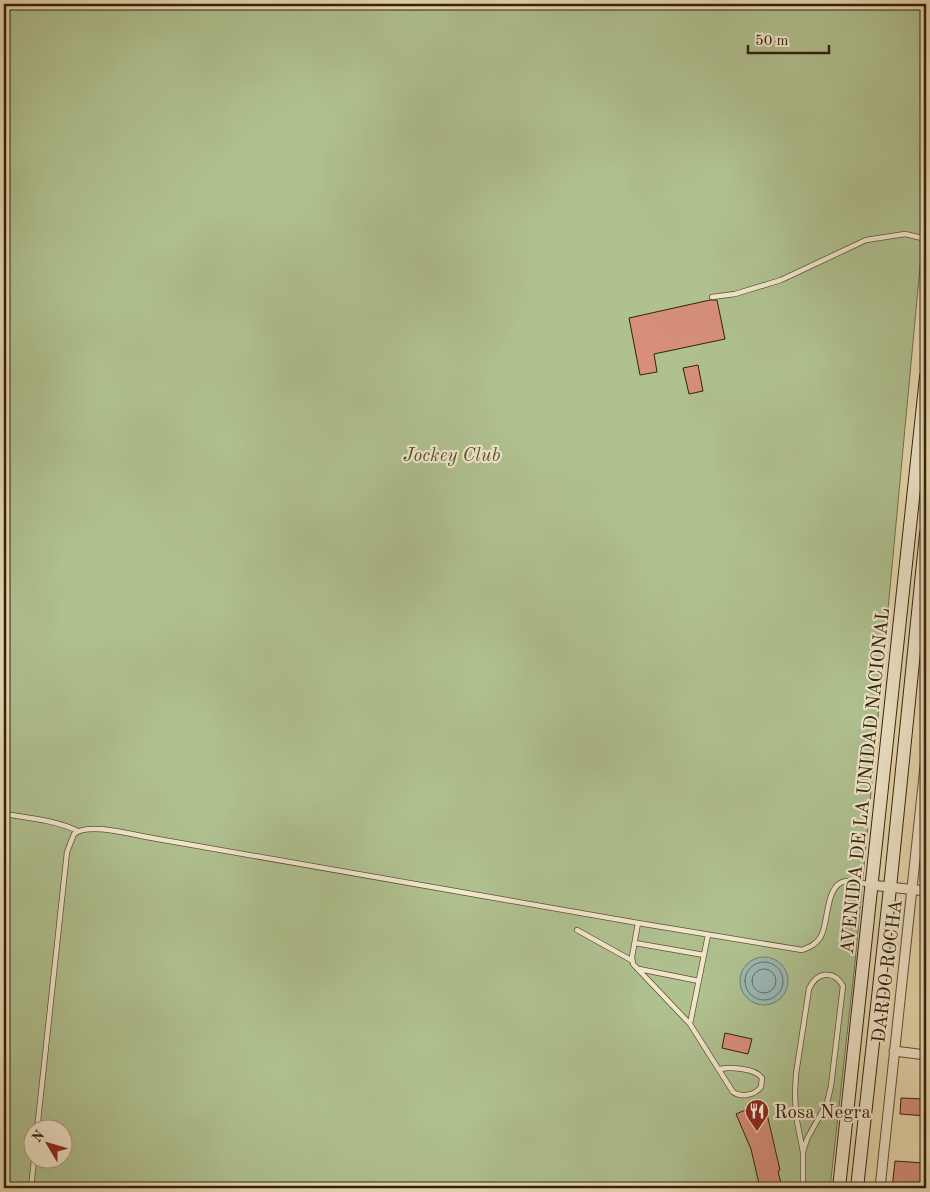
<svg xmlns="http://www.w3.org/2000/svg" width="930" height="1192" font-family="'Old Standard TT',serif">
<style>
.green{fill:#b0c190;stroke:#707150;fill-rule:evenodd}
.water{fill:#9ab9b5;stroke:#707c73}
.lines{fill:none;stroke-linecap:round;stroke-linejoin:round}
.shore{stroke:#666d62;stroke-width:1}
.building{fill:#d78f7a;stroke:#31210f}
.lane-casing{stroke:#5f5038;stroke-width:6}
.street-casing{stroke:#5f5038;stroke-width:11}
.secondary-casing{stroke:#31210f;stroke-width:14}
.lane{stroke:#f1e8cc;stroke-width:4.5}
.street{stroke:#f1e8cc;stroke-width:9}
.secondary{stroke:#f1e8cc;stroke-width:12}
.labels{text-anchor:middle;stroke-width:4.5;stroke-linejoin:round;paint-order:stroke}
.park-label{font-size:19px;font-style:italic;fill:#575136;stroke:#f1e8cc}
.street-label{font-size:19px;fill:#31210f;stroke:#f1e8cc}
.poi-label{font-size:19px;fill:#31210f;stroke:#f1e8cc;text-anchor:start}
</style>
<rect width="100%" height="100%" fill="#e9dbb1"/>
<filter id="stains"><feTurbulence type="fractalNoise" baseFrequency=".004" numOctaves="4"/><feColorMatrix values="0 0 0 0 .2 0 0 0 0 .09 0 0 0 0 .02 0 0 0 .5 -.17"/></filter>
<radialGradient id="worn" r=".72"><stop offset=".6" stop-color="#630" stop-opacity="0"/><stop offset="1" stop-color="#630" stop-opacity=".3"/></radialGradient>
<path class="green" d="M4 4H926V203L855 963 830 1188H4ZM32 1130H62V1160H32Z"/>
<path class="water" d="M740 981a24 24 0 1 1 48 0a24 24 0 1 1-48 0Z"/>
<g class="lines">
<path class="shore" d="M745 981a19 19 0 1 1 38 0a19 19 0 1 1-38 0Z
M752 981a12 12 0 1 1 24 0a12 12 0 1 1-24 0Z"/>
</g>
<path class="building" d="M710 300H717L725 339 654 354 657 372 640 375 629 318Z
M698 365 703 391 689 394 683 368Z
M725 1033 752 1039 748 1054 722 1048Z
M901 1098 926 1099V1116L900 1114Z
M762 1103 767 1114 780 1170 778 1171 782 1188H760L751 1149 736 1114Z
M895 1161 924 1163 922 1188H892Z"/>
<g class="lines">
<g class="lane-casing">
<path id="lane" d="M712 297 735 294 781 280 866 240 905 234 926 239
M4 814C28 818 55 820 78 831
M638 923 632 957 633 964 690 1024
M577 930 631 960
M708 935 690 1024 733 1092C741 1098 755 1095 761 1087L762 1078C755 1068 730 1067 720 1069
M635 943 704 955
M639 969 699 981
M37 1130 67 852 74 834C88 822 133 835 152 838L638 923 802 950C810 947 817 944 821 936 829 922 825 884 846 881 854 881 863 883 870 885
M803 1152 807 1139 827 1103 831 1086 843 986C834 970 817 971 809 989L796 1074 795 1093 796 1116 803 1152V1188
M31 1188 34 1160"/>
</g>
<g class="street-casing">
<path id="street" d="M871 885 926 891
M894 1051 926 1055
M880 1188 926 757"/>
</g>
<g class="secondary-casing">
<path id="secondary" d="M839 1188 926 377
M857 1188 890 888 926 534"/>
</g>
<use href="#lane" class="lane"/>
<use href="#street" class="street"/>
<use href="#secondary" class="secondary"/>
</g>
<defs>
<g id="restaurant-pin" transform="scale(1.25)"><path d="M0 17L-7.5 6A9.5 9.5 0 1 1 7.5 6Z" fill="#8f2418" stroke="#f1e8cc"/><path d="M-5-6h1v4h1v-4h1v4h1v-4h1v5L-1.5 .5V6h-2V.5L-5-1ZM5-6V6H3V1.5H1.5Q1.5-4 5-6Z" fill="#fff"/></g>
</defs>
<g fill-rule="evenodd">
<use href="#restaurant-pin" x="757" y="1111"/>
</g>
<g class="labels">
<g class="park-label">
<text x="452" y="461">Jockey Club</text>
</g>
<g class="street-label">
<text transform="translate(864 781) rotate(-84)" y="7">AVENIDA DE LA UNIDAD NACIONAL</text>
<text transform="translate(886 971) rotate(-83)" y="7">DARDO ROCHA</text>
</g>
<g class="poi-label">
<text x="774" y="1118">Rosa Negra</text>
</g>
</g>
<rect width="930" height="1192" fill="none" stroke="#e9dbb1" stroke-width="20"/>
<rect x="5" y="5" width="920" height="1182" fill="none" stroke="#31210f" stroke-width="2.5"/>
<rect x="10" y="10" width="910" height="1172" fill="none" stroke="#31210f"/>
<g transform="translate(48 1144) rotate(308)"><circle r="24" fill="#f1e8cc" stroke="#a49880"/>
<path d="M0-4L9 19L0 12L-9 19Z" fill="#8f2418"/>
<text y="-8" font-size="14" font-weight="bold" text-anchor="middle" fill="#31210f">N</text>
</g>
<path d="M748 45v8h81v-8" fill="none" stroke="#31210f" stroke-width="2.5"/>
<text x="755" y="45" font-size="15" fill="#31210f" stroke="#f1e8cc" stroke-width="4" paint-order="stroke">50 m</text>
<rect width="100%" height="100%" filter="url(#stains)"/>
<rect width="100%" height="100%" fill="url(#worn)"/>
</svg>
